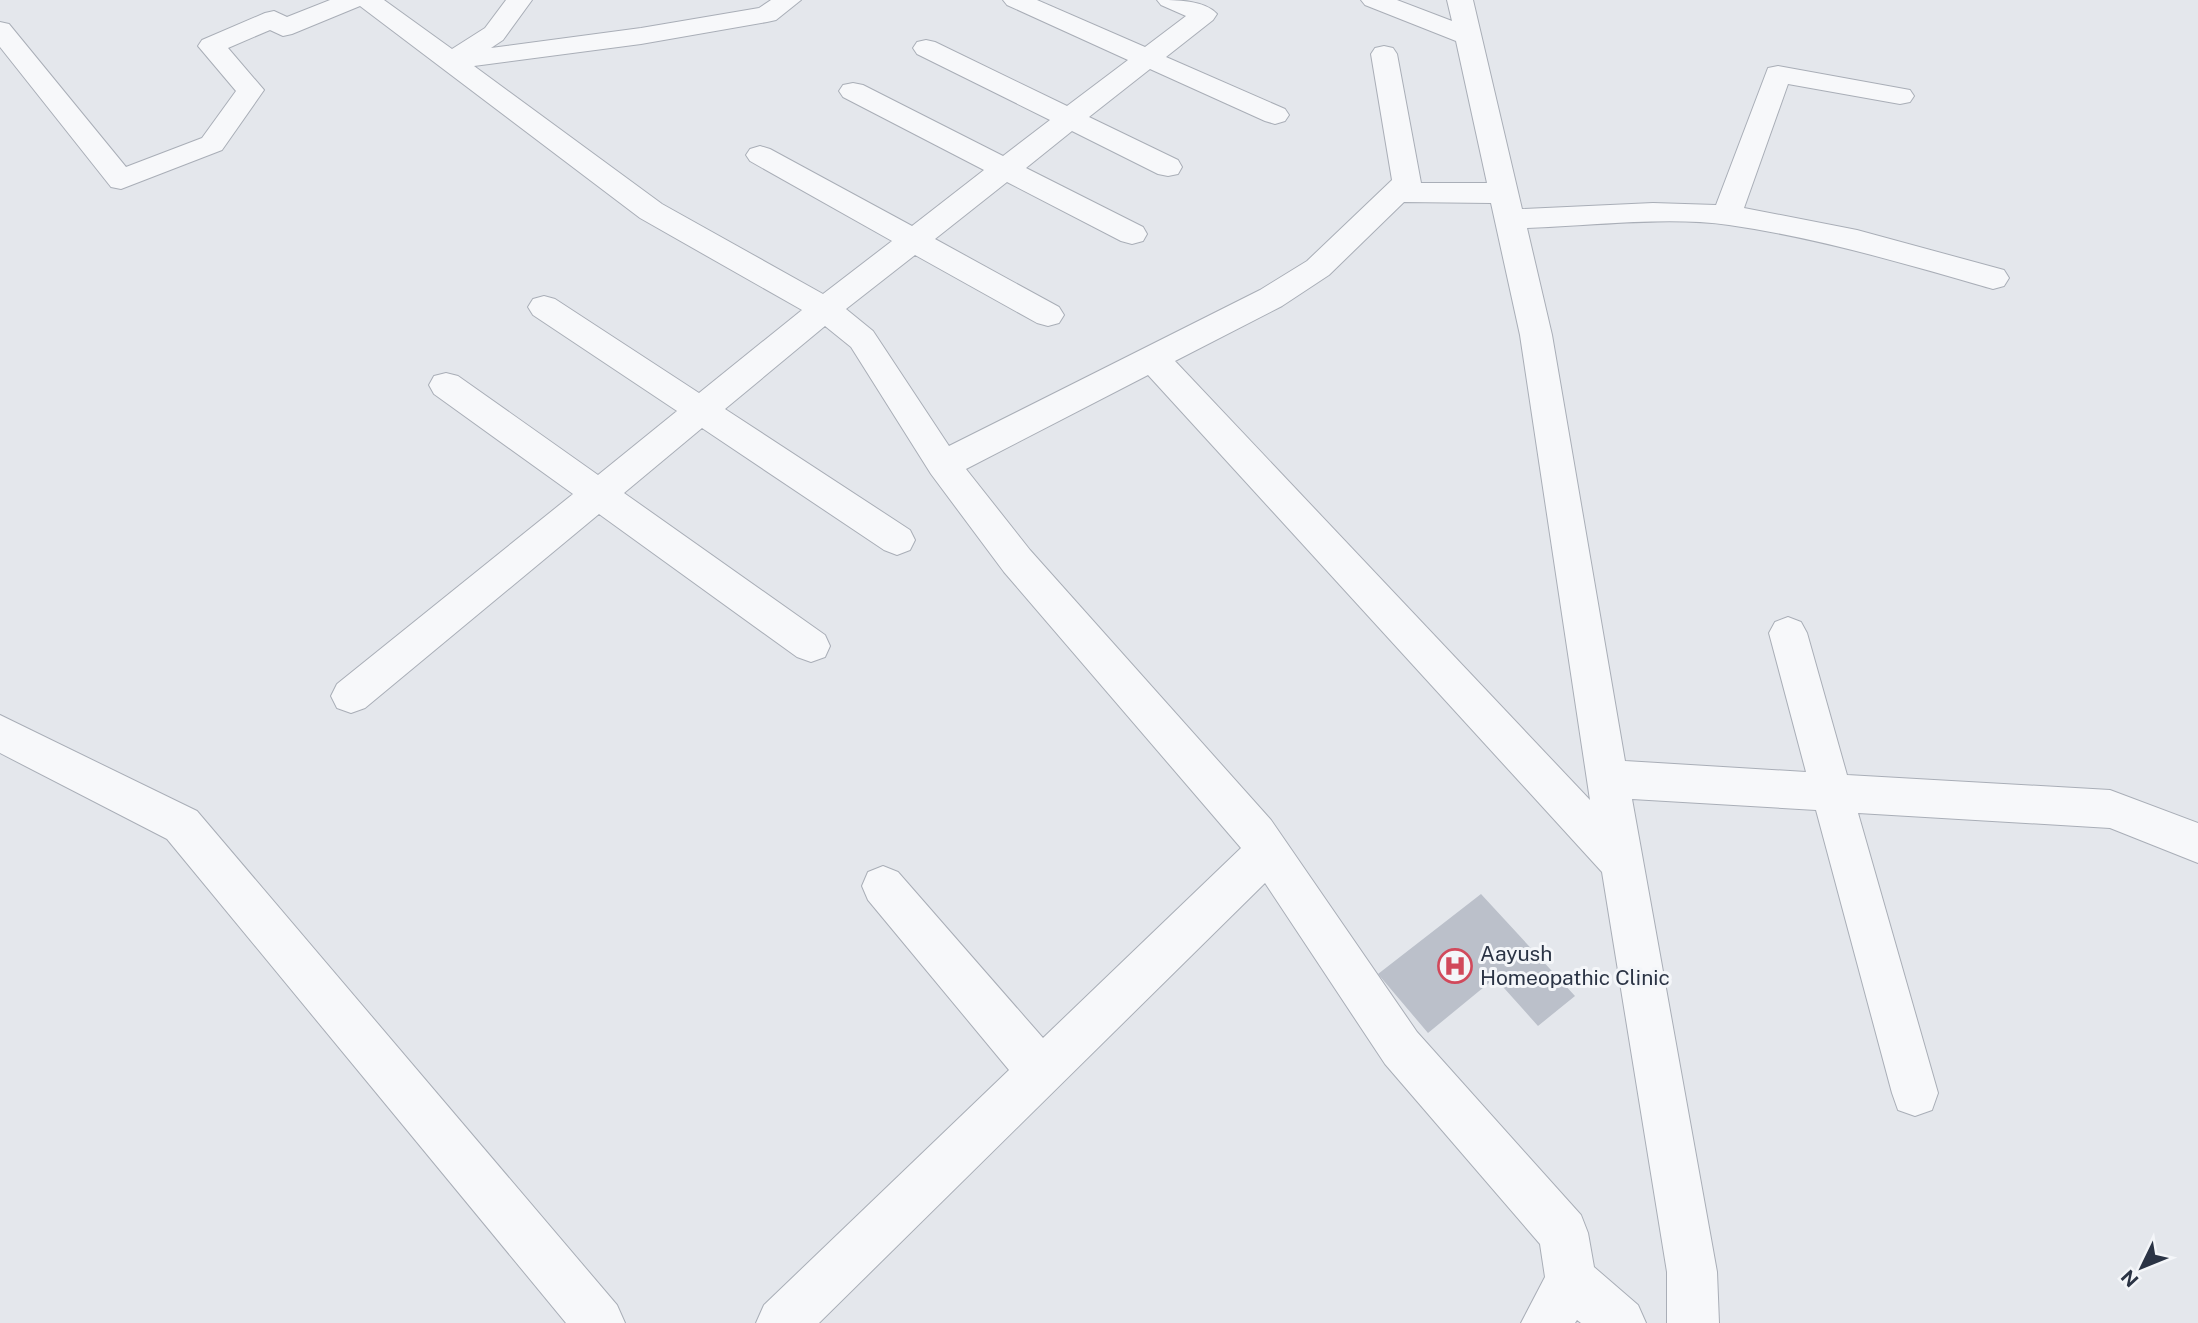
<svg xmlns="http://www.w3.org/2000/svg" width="2198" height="1323" font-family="'Public Sans',sans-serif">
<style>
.building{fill:#bbc0ca}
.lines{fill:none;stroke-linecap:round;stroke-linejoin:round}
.minor-casing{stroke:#a9aeb7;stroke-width:2}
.minor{fill:#f7f8fa;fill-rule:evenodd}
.labels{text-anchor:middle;stroke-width:6;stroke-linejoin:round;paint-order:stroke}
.poi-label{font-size:21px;fill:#2b3445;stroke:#f4f6f9;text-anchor:start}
</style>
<rect width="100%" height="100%" fill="#e4e7ec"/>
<path class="building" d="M1481 894 1575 996 1538 1026 1495 978 1428 1033 1378 974Z"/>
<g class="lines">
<g class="minor-casing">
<path id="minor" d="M330 0H384L452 49 485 28 506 0H532L503 40 491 48 641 28 759 8 771 0H801L776 20 767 22 641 44 474 66 662 204 823 294 892 241 750 161 746 155 750 149 760 146 770 149 912 226 984 170 843 97 839 91 843 85 853 83 863 85 1003 156 1050 120 917 54 913 48 917 42 926 40 935 42 1067 106 1128 60 1007 5 1003 0H1037L1145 47 1186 16 1161 5 1157 0C1176 0 1205 0 1217 14L1213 20 1166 57 1285 109 1289 115 1285 121 1275 124 1265 121 1150 69 1089 117 1178 160 1182 167 1178 174 1168 176 1158 174 1072 131 1026 168 1143 227 1147 234 1143 241 1132 244 1121 241 1007 182 935 239 1059 307 1064 315 1059 323 1048 326 1037 323 915 255 846 309 873 331 949 446 1260 290 1307 261 1392 180 1371 54 1375 48 1384 46 1393 48 1397 54 1421 183H1487L1456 41 1365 5 1361 0H1397L1452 21 1447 0H1473L1522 209 1653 203 1716 205 1768 68 1778 66 1910 90 1914 96 1910 102 1900 104 1788 84 1744 208 1857 230 2004 270 2009 278 2004 286 1993 289C1906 264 1819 238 1729 225 1667 216 1590 226 1527 228L1552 335 1625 761 1806 772 1769 633 1775 622 1788 617 1801 622 1807 633 1847 775 2110 790 2198 823V863L2110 828 1858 813 1938 1093 1932 1110 1915 1116 1898 1110 1892 1093 1816 810 1632 799 1717 1272 1719 1323H1667V1272L1602 872 1148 375 966 469 1030 550 1271 820 1417 1032 1581 1215 1588 1233 1594 1267 1638 1305 1646 1323H1581L1577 1320 1575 1323H1521L1545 1277 1540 1244 1385 1064 1265 883 819 1323H756L764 1305 1009 1070 868 900 862 886 868 872 883 866 898 872 1043 1038 1241 848 1004 572 931 474 851 347 825 326 725 409 910 530 915 540 910 550 897 555 884 550 702 428 624 493 825 635 830 646 825 657 811 662 797 657 599 514 365 708 351 713 337 708 331 696 337 684 573 494 434 394 429 385 434 376 446 373 458 376 598 475 677 411 533 315 528 307 533 299 544 296 555 299 699 393 802 310 640 218 360 6 292 34 283 36 270 30 228 48 264 90 222 150 121 189 111 187 0 47V22L9 24 126 167 202 138 236 91 198 46 202 40 265 13 274 11 287 17ZM1404 202 1491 203 1520 335 1590 800 1175 361 1282 306 1329 275Z
M0 715 197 811 617 1305 625 1323H566L167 839 0 753Z"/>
</g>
<use href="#minor" class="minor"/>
</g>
<defs>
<g id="hospital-ring" transform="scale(1.75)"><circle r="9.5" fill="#f4f6f9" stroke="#d1495b" stroke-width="1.5"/><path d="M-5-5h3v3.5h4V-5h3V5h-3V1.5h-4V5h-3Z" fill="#d1495b"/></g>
</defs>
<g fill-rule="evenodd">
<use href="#hospital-ring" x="1455" y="966"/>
</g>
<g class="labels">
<g class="poi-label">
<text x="1480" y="961">Aayush<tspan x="1480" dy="24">Homeopathic Clinic</tspan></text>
</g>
</g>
<g transform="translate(2142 1267) rotate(227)" stroke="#f4f6f9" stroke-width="5" paint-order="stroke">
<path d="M0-5L12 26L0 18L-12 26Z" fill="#2b3445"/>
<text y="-10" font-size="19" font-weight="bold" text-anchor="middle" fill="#2b3445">N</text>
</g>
</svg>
